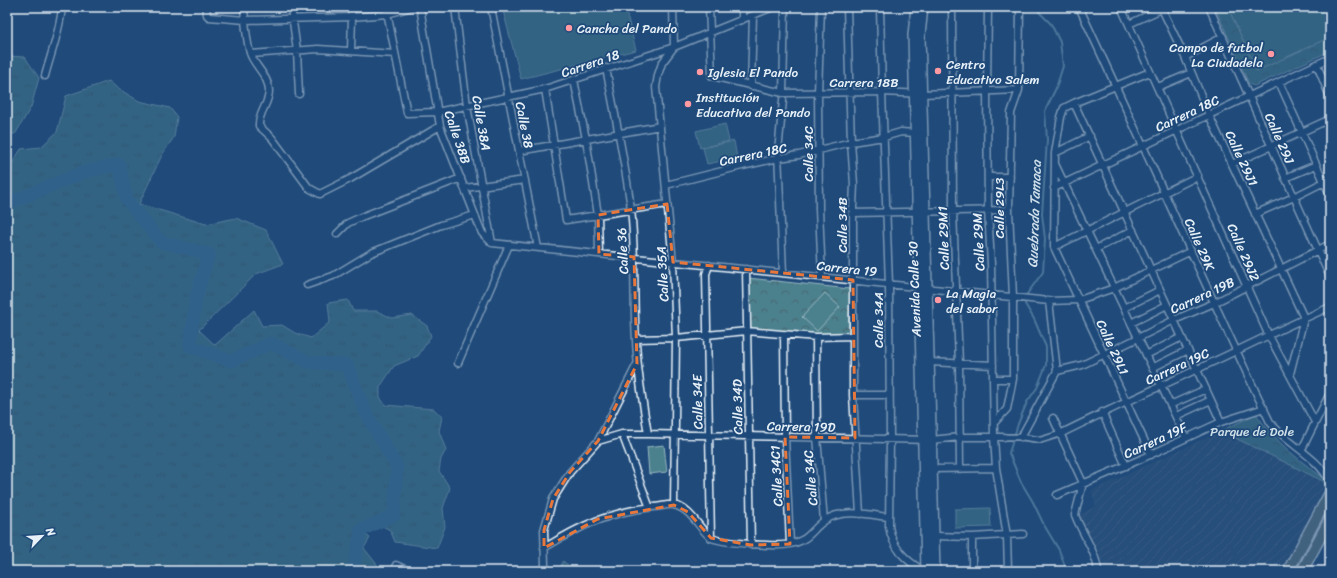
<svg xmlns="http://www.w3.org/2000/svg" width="1337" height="578" font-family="Sriracha,sans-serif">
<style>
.industrial{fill:url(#industrial-furrows)}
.grass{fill:url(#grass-tufts);stroke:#9ab8c2}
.park{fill:url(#park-crowns);stroke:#9ab8c2}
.pitch{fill:#4b808d;stroke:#9ab8c2}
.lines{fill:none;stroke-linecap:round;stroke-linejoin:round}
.stream{stroke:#86abc3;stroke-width:2}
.river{stroke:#457d9f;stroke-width:13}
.pedestrian-casing{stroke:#e8f1f8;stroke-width:8}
.minor-casing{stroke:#e8f1f8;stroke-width:9}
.secondary-casing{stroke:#e8f1f8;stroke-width:12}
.primary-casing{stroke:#e8f1f8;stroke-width:13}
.pedestrian{stroke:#1f4a7a;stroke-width:4.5}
.minor{stroke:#1f4a7a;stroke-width:6}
.secondary{stroke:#1f4a7a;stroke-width:9}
.primary{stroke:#6c7e84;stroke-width:10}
.marked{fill:none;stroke:#e8773b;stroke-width:3;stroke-dasharray:8 5;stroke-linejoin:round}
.poi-dot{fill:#ff9aa2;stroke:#1f4a7a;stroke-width:1.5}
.labels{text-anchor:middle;stroke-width:3.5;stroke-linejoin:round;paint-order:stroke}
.poi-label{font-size:13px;fill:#e8f1f8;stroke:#1f4a7a;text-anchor:start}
.street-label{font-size:13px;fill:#e8f1f8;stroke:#1f4a7a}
.park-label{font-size:13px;fill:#d0e0e8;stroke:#1f4a7a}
.water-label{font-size:14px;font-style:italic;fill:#d0e0eb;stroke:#1f4a7a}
</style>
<defs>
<pattern id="industrial-furrows" width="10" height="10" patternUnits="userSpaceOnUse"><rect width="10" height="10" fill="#33557c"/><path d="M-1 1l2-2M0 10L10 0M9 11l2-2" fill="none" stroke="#516e8f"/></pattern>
<pattern id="grass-tufts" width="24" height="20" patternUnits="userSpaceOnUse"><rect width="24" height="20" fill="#4b808d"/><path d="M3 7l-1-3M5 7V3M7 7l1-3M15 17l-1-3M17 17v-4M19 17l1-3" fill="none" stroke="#49676f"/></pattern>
<pattern id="park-crowns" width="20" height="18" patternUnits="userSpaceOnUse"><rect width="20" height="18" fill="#4b808d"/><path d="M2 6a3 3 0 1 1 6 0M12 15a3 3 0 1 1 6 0" fill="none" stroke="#49676f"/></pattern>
</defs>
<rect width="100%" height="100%" fill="#1f4a7a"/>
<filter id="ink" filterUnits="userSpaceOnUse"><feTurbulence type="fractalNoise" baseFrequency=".025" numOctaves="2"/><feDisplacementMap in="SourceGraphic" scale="8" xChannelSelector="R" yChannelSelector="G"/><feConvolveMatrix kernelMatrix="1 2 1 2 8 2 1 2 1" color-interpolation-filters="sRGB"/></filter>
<g filter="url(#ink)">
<path class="industrial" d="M1221 431 1327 483 1283 571H1103L1098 551 1078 515 1096 506 1091 491Z"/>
<path class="grass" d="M7 56 25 57 39 78 31 107 16 133 7 137Z
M109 81 117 88 139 101 170 108 177 117 174 137 162 155 139 204 206 224 236 218 266 230 283 264 256 274 199 330 215 345 254 310 262 326 282 325 295 333 311 338 330 322 328 303 348 300 353 311H377L392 318 412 315 427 326 431 336 418 356 394 366 380 387V397L385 405 434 409 442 417 439 431 446 450 441 459 439 471 450 488 443 508 445 527 437 548 395 542 390 530 373 521H370L364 533 370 538 364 548 382 571H7V172L21 149 41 147 57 132 66 96Z
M563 561 575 571H559Z"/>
<path class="park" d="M1215 7H1330V51L1254 86 1249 84Z
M748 278 850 289 848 335 751 331Z
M1256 414C1275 442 1301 462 1328 481L1327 483 1221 431Z"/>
<path class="pitch" d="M502 7H625L636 50 521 79Z
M1236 7H1330V37L1257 71 1229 10Z
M725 124 729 141 700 148 696 131Z
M734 141 737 158 707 164 703 148Z
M825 293 840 307 817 331 802 317Z
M664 445 667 472 649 474 647 447Z
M990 508 991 527 955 528V509Z"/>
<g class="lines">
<path class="stream" d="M1038 7 1039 12 1051 24 1060 42 1063 66 1056 88 1045 111 1047 140 1042 214 1045 239 1043 272 1027 294 1025 304 1034 319 1046 347V365L1037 388 1027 402 1018 424 1009 453 1021 482 1033 502 1044 525 1059 550 1065 566 1066 571"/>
<path class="river" d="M7 197 14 201 81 173 119 164 127 200 161 242 209 254 196 297 190 346 231 361 271 343 308 362 347 365 366 413 397 467 394 515 361 530 353 571"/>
<g class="pedestrian-casing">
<path id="pedestrian" d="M1004 437H1021L1041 440 1060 434"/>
</g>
<g class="minor-casing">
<path id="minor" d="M206 7 207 15 209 17 245 20 352 17 387 14 412 7
M244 7C245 22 246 38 250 53 254 66 269 76 269 91 269 104 258 113 259 126L272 138 309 188 320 194 350 179 440 126
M291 7 297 51 299 94
M350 7 352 17 351 51
M386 7 407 113 437 112 545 89 674 47 773 7
M420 7 440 126 482 233 492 243
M455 7 467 106 492 243
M491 7 538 248
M673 7 674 47 662 63 658 75 656 87 673 262 676 338 674 505
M709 7 712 76 783 93 882 92 922 94 1019 90
M742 7V20
M821 7 818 93 819 209 822 277
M847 7 851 142 854 184 853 207V395L860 514
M880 7 882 92 889 284 890 439 889 526C892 548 906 561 924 571
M952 7 953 211 959 363 960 469
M988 7 987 91 988 210 991 264 994 437 996 468 1007 536 1008 571
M1079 7C1144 145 1204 285 1270 422 1287 445 1317 455 1330 482
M1121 7 1268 334 1315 422
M1161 7 1185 57 1209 115 1304 318 1290 374
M1209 7 1330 277
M1129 24 1166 7
M251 54 318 49 395 54
M1185 57 1223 37
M1317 65 1330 97
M606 68C615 115 625 162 631 209 636 253 633 297 636 340 637 372 643 403 648 434
M1150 72 1074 103 1064 108 1061 117 1055 153 1054 247 1151 455
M45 76C51 53 60 31 62 7
M574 80 586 139 598 215 599 254
M1279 82 1330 195
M751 86 753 15
M1158 87 1191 73
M545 89 566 220 667 204
M783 93 785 7
M783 100 778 152 783 273
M1074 103 1221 422
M519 151 660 126
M1055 153 1090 136
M1055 164 1186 438
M1232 164 1330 119
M988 177H1010
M1285 178 1316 165
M666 185 742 166 779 158 799 155 851 142 884 137 901 132 915 133
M465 188 525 180
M1054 188 1330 58
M853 213 1009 210
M1255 214 1294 197 1330 179
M337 234 348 223 361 217 461 178
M492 243 1049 301 1079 300 1114 288 1191 251
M1054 247 1198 176
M1096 249 1133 230
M709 265 706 274 711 538
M746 269 751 545
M307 285 333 276 371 253 441 225 475 215
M1124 308 1160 290
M1131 323 1167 305
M784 335 785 437 790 544
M816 337 817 437 824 521
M636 339 676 338 747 331 816 337 853 336
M1146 355 1182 337
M929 362 993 365
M458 363 509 245
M1152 368 1188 350
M1057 371 1082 365 1138 338 1174 320 1214 303 1330 244
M994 379H1013
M853 395H889
M1170 405 1206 389
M1102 412 1126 466
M1176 416 1211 400
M1053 418 1083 483 1075 515C1082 534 1096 551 1098 571
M994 423 1007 409 1013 379V297L1009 210 1011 113 1019 90 1020 7
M622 434 650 508
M1060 434C1118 405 1177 379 1236 351 1267 336 1298 321 1330 307
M1021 437 1057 371 1049 301
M598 441 622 434H648L931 440 960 437H1004
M1302 449 1330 393
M932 469 996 468
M1057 495 1141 459 1221 422 1264 408
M934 536 972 537 1023 534
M972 537V571
M544 548C581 525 610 512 653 507 659 507 668 504 674 505 691 509 698 527 710 537 718 543 779 547 790 544 809 541 811 530 824 521 842 508 870 515 889 517
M396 565 409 571
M542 571 545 565 544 530 553 499 570 472 598 441 637 364"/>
</g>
<g class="secondary-casing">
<path id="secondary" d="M916 7 913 35 926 571
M923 7 920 35 935 571"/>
</g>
<g class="primary-casing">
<path id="primary" d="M1288 571 1330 493
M1302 571 1330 519"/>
</g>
<use href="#pedestrian" class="pedestrian"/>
<use href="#minor" class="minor"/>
<use href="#secondary" class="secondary"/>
<use href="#primary" class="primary"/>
</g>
</g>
<path d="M0 0H1337V578H0ZM667 204 673 262 853 280 855 438 785 437 790 544 751 545 711 538 688 512 674 505 598 519 544 548V530L553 499 570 472 598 441 637 364 634 257 599 254 598 215Z" fill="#1f4a7a" fill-opacity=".55" fill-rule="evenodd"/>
<path class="marked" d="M667 204 673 262 853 280 855 438 785 437 790 544 751 545 711 538 688 512 674 505 598 519 544 548V530L553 499 570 472 598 441 637 364 634 257 599 254 598 215Z"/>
<g class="poi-dot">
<circle cx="569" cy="28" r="4"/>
<circle cx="1271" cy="54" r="4"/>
<circle cx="938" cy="71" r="4"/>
<circle cx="700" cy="72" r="4"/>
<circle cx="688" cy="104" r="4"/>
<circle cx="938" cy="300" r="4"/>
</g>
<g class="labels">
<g class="poi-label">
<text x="577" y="33">Cancha del Pando</text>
<text x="1263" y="52" text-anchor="end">Campo de futbol<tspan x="1263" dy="15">La Ciudadela</tspan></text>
<text x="946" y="69">Centro<tspan x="946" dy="15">Educativo Salem</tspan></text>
<text x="708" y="77">Iglesia El Pando</text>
<text x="696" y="102">Institución<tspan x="696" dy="15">Educativa del Pando</tspan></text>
<text x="946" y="298">La Magia<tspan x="946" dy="15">del sabor</tspan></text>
</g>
<g class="street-label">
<text transform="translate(590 63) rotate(-19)" y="5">Carrera 18</text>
<text x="864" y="87">Carrera 18B</text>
<text transform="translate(1187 113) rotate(-25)" y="5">Carrera 18C</text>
<text transform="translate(482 123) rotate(80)" y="5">Calle 38A</text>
<text transform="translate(525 125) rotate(79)" y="5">Calle 38</text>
<text transform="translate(458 137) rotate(71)" y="5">Calle 38B</text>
<text transform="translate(1280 138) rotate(66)" y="5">Calle 29J</text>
<text transform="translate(753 154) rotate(-12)" y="5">Carrera 18C</text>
<text transform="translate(808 154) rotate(-90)" y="5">Calle 34C</text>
<text transform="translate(1242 158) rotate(65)" y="5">Calle 29J1</text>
<text transform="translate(999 208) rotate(-90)" y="5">Calle 29L3</text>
<text transform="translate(842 225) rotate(-90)" y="5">Calle 34B</text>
<text transform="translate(943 238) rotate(-92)" y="5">Calle 29M1</text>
<text transform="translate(978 242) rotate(-93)" y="5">Calle 29M</text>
<text transform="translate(1200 244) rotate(66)" y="5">Calle 29K</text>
<text transform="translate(622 251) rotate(-93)" y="5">Calle 36</text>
<text transform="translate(1244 252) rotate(66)" y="5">Calle 29J2</text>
<text transform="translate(847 268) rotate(6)" y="5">Carrera 19</text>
<text transform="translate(662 274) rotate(-93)" y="5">Calle 35A</text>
<text transform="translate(914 289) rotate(-92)" y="5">Avenida Calle 30</text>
<text transform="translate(1202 295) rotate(-25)" y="5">Carrera 19B</text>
<text transform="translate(878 320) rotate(-90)" y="5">Calle 34A</text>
<text transform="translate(1113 347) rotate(65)" y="5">Calle 29L1</text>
<text transform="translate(1177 366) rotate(-25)" y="5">Carrera 19C</text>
<text transform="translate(697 402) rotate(-91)" y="5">Calle 34E</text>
<text transform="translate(737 407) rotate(-91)" y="5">Calle 34D</text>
<text transform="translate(801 426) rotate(1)" y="5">Carrera 19D</text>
<text transform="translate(1155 440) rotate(-25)" y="5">Carrera 19F</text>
<text transform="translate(776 476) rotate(-93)" y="5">Calle 34C1</text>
<text transform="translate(810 478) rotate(-95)" y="5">Calle 34C</text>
</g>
<g class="park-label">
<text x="1252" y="436">Parque de Dole</text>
</g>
<g class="water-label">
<text transform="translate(1034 214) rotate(-88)" y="5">Quebrada Tamaca</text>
</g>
</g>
<rect width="1337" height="578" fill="none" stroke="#1f4a7a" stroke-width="24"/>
<rect x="12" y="12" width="1313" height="554" fill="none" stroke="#e8f1f8" stroke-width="1.5" filter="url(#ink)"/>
<g transform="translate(42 536) rotate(65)" stroke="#1f4a7a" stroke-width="3" paint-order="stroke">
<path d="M0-3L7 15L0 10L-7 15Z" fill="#e8f1f8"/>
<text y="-6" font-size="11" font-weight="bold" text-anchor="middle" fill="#e8f1f8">N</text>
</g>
</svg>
